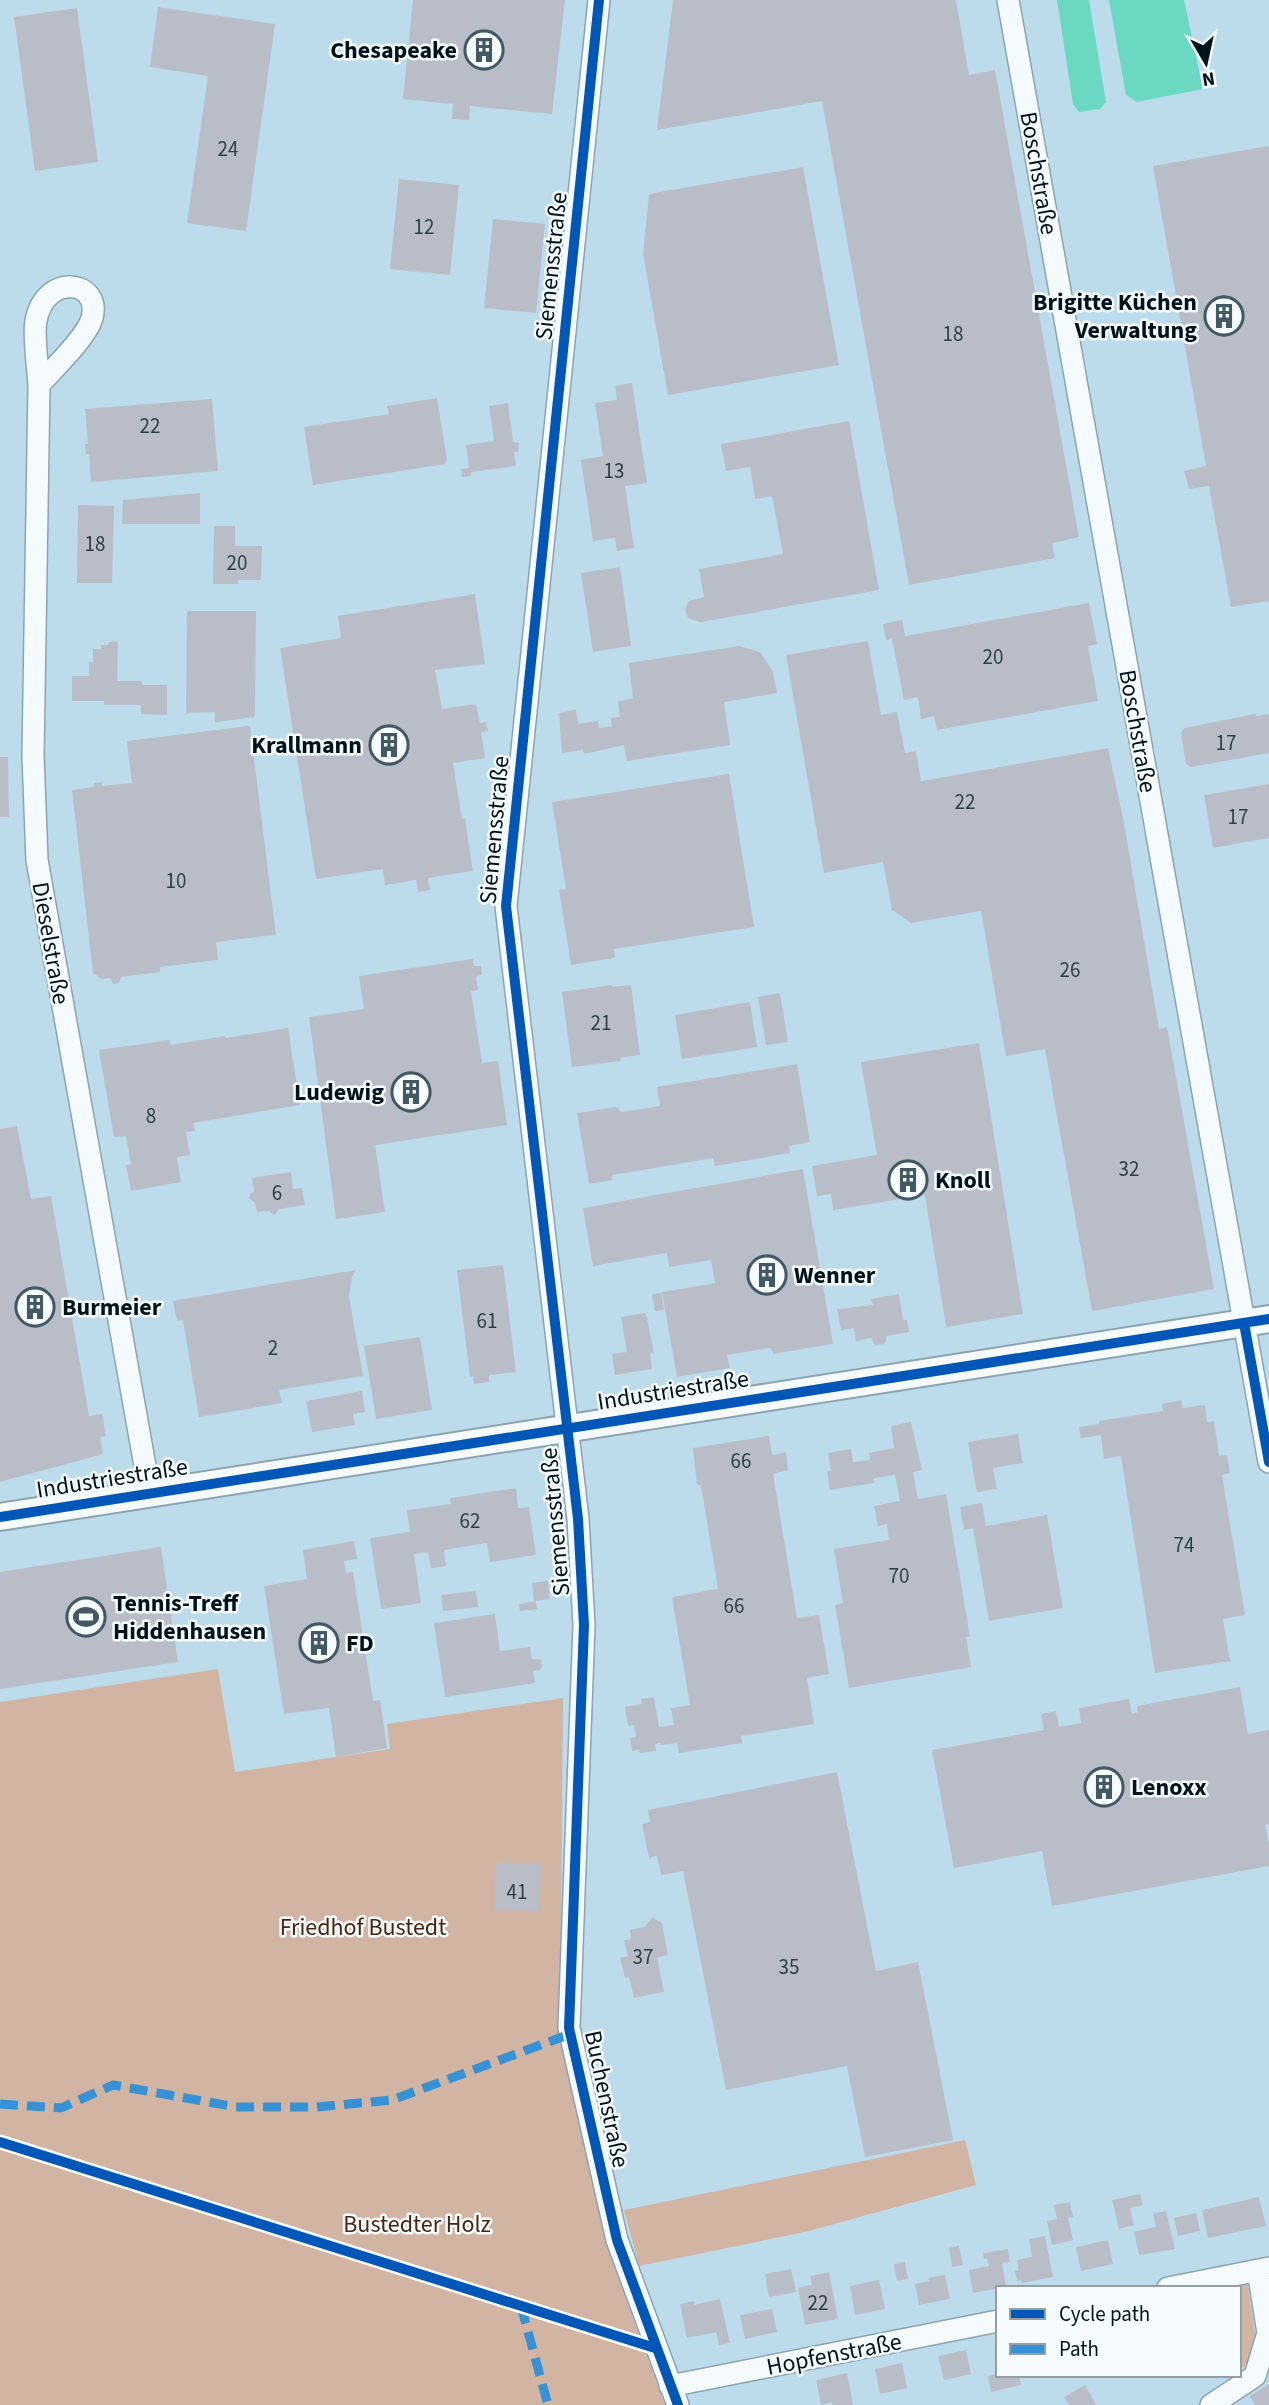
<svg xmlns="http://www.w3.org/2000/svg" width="1269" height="2405" font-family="'Source Sans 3',sans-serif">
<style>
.green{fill:#d2b4a2}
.water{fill:#6bd9c1}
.building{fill:#b9bdc8}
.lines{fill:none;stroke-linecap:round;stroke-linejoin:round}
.minor-casing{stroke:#8ca4af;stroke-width:24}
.tertiary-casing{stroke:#8ca4af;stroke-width:30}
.minor{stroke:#f5fafc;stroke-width:21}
.tertiary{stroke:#f5fafc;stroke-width:26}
.quiet{stroke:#3692d4;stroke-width:9;stroke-dasharray:18 9;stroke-linecap:butt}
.cycleway-casing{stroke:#f6fbfe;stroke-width:15}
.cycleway{stroke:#0057b8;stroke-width:10}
.labels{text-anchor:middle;stroke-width:5;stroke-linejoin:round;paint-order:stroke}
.number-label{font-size:21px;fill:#2e3e47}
.poi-label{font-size:24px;font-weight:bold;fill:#00131c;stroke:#f6fbfe;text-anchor:start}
.street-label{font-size:24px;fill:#00131c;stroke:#f6fbfe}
.park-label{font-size:24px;fill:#4a250d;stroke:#f6fbfe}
</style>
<rect width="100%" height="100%" fill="#bddceb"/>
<path class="green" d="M218 1669 235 1772 390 1749 387 1724 563 1698 560 2031 633 2318 665 2405H0V1702Z
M965 2140 976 2185 805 2232 639 2266 624 2210Z
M1247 2280 1255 2334 1247 2365 1239 2369V2288H1203Z"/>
<path class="water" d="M1057 0H1089L1106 102 1100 109 1079 112 1073 104Z
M1109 0H1184L1203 89 1137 102 1126 95Z"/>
<path class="building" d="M413 0H565L552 114 470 106 469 120 452 119 453 104 403 99Z
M673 0H956L969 75 995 70 1079 537 1052 543 1055 558 909 585 822 101 657 130Z
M158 7 275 24 246 231 187 223 208 76 150 67Z
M77 8 98 162 35 171 14 17Z
M1269 146V601L1231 607 1209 486 1189 489 1184 471 1206 466 1153 166Z
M803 167 839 365 668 395 643 254 649 194Z
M399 179 459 185 450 275 390 269Z
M493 219 545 224 536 313 484 308Z
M632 383 647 483 625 486 634 548 617 551 615 538 593 541 581 460 603 456 595 403 617 400 615 386Z
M437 398 447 460 445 464 313 485 304 427 389 414 387 406Z
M212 399 218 471 91 482 89 454H86L85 444H88L85 409Z
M508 403 513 442 519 443 518 452H514L516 466 471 472V476L462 477 461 469 469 468 466 445 494 441 489 406Z
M849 421 879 590 701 622 688 618 685 609 689 601 704 597 699 569 783 554 772 496 755 499 750 467 726 471 721 444Z
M200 493V524H122L123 500Z
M78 505 114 506 112 583H77Z
M214 526H235V546H262L261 580H238V584H213Z
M620 567 631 646 593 652 581 573Z
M475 594 485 664 435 670 442 709 476 704 480 723 486 722 488 731 481 732 485 758 453 763 462 819 465 818 473 871 428 878 430 890 418 892 416 880 385 885 383 869 316 879 280 648 341 638 338 616Z
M1089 603 1097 644 1088 646 1098 701 937 730 934 716 921 719 918 697 904 700 892 639 886 640 883 624 902 620 905 636Z
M187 611H256L255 717 215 722V712L186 713Z
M118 641 117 681H142V685H167V715L141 714V705H104V701H72V676H89V662H93V649H101V645H108L109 642Z
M868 641 881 715 897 712 905 753 916 751 921 781 1108 748 1124 823 1159 1029 1167 1027 1214 1289 1092 1311 1045 1049 1006 1056 981 911 911 923 892 910 883 862 824 873 786 655Z
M739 646 760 652 773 672 777 693 724 702 730 745 627 761 624 745 584 754 583 750 562 753 559 713 576 710 578 724 598 721 599 728 612 726 611 718 620 717 618 701 633 699 629 663Z
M1255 714 1257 716 1269 714V753L1191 767 1186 764 1181 733 1184 728Z
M250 726 276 935 216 942 218 960 160 967V972L121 977 119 983 113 984 110 978 102 979 93 973 72 790 94 787V783L102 782V786L132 783 127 741Z
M0 757H8L9 817H0Z
M729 774 754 927 614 949 615 958 571 965 559 890 566 889 552 802Z
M1269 784V838L1213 848 1204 795Z
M473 959 474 966H481L482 974 476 977 478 990 471 991 482 1063 498 1061 507 1125 375 1145 385 1212 336 1219 309 1017 364 1009 359 976Z
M612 985V987L631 985 640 1055 620 1058 621 1061 572 1067 562 992Z
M780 993 788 1042 766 1045 758 997Z
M750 1002 757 1047 682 1059 675 1015Z
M288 1028 300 1105 193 1123 195 1131 186 1132 190 1155 177 1157 181 1182 131 1191 126 1165 131 1164 126 1136 114 1137 99 1050 170 1040 171 1045 225 1036V1038Z
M979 1043 1023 1314 946 1327 925 1195 833 1210 831 1194 817 1196 812 1166 877 1155 861 1062Z
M797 1064 810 1142 789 1146 790 1153 715 1166 713 1158 612 1175V1180L589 1184 577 1113 617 1107 621 1112 660 1106 657 1087Z
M17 1126 31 1199 51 1196 89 1416 102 1414 106 1436 100 1437 103 1454 0 1482V1129Z
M803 1169 833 1344 773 1354 771 1348 727 1355 730 1368 677 1377 662 1292 715 1283 711 1260 669 1267 667 1253 593 1266 583 1208Z
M291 1172 293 1189 302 1188 305 1205 279 1209 275 1215 269 1211 257 1212 255 1203 249 1198 250 1194 254 1191 252 1178Z
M503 1265 516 1372 489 1375V1382L474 1384 473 1376 470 1377 457 1270Z
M356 1270 352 1277 349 1297 363 1376 279 1390 282 1403 199 1417 183 1320 177 1321 173 1301Z
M661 1293 664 1310 655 1311 652 1294Z
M899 1294 903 1320H907L909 1332 886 1336V1341L884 1344 875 1345 871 1338 856 1341 854 1328 841 1330 837 1309 873 1305 871 1299Z
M646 1313 654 1353H650L652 1369 615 1375 612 1354 627 1352 621 1317Z
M420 1337 432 1410 376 1419 364 1346Z
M362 1391 365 1412 353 1414 355 1425 312 1432 306 1401Z
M1181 1400 1183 1408 1205 1405 1207 1422 1214 1421 1219 1456 1227 1455 1230 1473 1222 1475 1245 1615 1223 1619 1230 1661 1155 1673 1121 1456 1104 1459 1101 1435 1081 1438 1079 1427 1099 1424V1421L1163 1411 1162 1404Z
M911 1422 922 1470 913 1472 918 1499 946 1494 970 1637H966L971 1667 849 1688 835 1605 843 1603 834 1549 889 1540 887 1524 878 1526 874 1506 900 1501 895 1475 873 1478 874 1483 830 1490 827 1471H831L828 1453 851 1449 853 1462 870 1460 869 1453 894 1448 891 1426Z
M1018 1434 1023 1463 993 1468 997 1489 977 1492 968 1442Z
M769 1436 772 1455 786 1452 788 1470 773 1474 797 1618 819 1615 829 1674 807 1678 814 1724 741 1736 742 1743 698 1750 679 1753 677 1743 661 1745 660 1743 655 1744 656 1751 640 1753 639 1750 632 1751 630 1738 636 1737 634 1725 628 1726 625 1707 642 1704 641 1699 654 1697 659 1727 674 1725 671 1708 690 1705 672 1597 718 1589 701 1485H697L693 1448Z
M516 1488 518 1508 529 1507 536 1555 490 1562 487 1543 444 1550 446 1566 431 1568 428 1552 414 1554 421 1603 381 1609 370 1538 410 1532 407 1510 451 1504 450 1498Z
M982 1503 986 1526 1047 1515 1063 1608 989 1621 973 1528 964 1530 960 1507Z
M354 1541 357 1559 344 1561 346 1573 353 1572 373 1701 380 1700 387 1748 336 1757 329 1708 284 1714 264 1586 307 1579 303 1550Z
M161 1547 178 1662 0 1689V1572Z
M548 1581 550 1599 534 1601 532 1583Z
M476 1591 478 1607 443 1611 441 1595Z
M536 1601 537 1609 520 1611 519 1604Z
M495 1614 500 1651 530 1647 532 1659 541 1660 542 1667 540 1670 533 1671 535 1683 445 1697 434 1623Z
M1240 1687 1248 1734 1269 1730V1824L1265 1825 1269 1844V1866L1052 1906 1042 1851 954 1868 932 1750 1044 1730 1041 1714 1056 1711 1059 1727 1081 1723 1079 1708 1129 1699 1132 1714 1138 1712 1137 1706Z
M837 1772 876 1971 918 1962 953 2140 865 2157 847 2066 726 2090 683 1871 661 1875 657 1856 649 1858 642 1824 650 1822 648 1810Z
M496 1863 541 1864 539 1911 494 1910Z
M652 1917 662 1923 668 1955 657 1958 664 1992 634 1998 629 1977 625 1978 620 1958 628 1956 624 1940 631 1939 630 1930 645 1927Z
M1140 2194 1143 2205 1130 2208 1134 2225 1119 2229 1112 2200Z
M1259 2197 1266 2226 1208 2238 1202 2210Z
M1070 2202 1073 2217 1068 2218 1073 2240 1052 2245 1047 2221 1057 2219 1054 2205Z
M1166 2211 1175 2249 1139 2255 1134 2232 1156 2227 1153 2214Z
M1196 2213 1200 2231 1178 2236 1174 2218Z
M1045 2236 1053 2277 1022 2283 1021 2280 1017 2281 1015 2271 1019 2270 1017 2260 1032 2257 1029 2239Z
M1108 2240 1113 2264 1081 2271 1076 2247Z
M959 2246 963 2265 952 2267 949 2248Z
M1008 2249 1010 2262 1002 2263 1006 2287 973 2293 969 2270 989 2266 987 2258 984 2259 983 2253Z
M905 2262 908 2279 897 2281 894 2264Z
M791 2269 796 2292 769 2297 765 2274Z
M829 2272 838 2319 805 2325 798 2288 812 2285 810 2276Z
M945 2275 950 2299 919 2305 915 2284 929 2281 928 2278Z
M879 2280 885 2309 855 2315 850 2286Z
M720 2299 730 2343 719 2345 716 2332 687 2338 680 2304 694 2301V2305Z
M772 2309 777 2332 745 2339 740 2315Z
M966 2350 971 2374 944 2380 938 2356Z
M902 2363 907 2388 880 2394 875 2369Z
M847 2373 853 2405H833L832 2402 821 2405 816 2380Z
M998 2374 1019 2375 1021 2385 991 2392 988 2376Z
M1269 2384V2405H1255L1250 2396Z
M1085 2385 1096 2405H1069L1064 2397Z"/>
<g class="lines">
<g class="minor-casing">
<path id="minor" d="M599 0 506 906 578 1519 584 1625 569 2028 617 2240 678 2405
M1008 0 1269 1462
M39 385C38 369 33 334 36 321 44 273 102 279 92 318 87 337 53 369 39 385L33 756 37 860 150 1494
M1168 2288 1269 2268
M670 2386 998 2321
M1211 2405 1255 2376 1268 2333 1258 2270"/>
</g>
<g class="tertiary-casing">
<path id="tertiary" d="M0 1517 1269 1319"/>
</g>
<use href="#minor" class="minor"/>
<use href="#tertiary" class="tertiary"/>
<path class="quiet" d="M0 2104 61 2108 113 2085 236 2107H316L392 2100 570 2034
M521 2306 548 2405"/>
<g class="cycleway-casing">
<path id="cycleway" d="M599 0 506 906 578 1519 584 1625 569 2028 617 2240 678 2405
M1244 1323 1269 1462
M0 1517 1269 1319
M0 2142 655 2348"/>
</g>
<use href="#cycleway" class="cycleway"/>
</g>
<defs>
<g id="building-ring" transform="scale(2.0125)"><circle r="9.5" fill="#f6fbfe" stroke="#425964" stroke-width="1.5"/><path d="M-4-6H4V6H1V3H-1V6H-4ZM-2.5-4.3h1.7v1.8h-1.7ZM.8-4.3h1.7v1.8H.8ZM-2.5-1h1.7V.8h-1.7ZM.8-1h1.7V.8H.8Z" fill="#425964"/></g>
<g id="stadium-ring" transform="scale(2.0125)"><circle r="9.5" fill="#f6fbfe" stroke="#425964" stroke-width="1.5"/><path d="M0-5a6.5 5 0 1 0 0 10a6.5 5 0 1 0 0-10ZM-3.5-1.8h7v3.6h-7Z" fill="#425964"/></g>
</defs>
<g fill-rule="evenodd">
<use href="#building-ring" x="484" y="50"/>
<use href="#building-ring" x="1224" y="316"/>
<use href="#building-ring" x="389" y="745"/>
<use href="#building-ring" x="411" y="1092"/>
<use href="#building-ring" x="908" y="1180"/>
<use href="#building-ring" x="767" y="1275"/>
<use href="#building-ring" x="35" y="1307"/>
<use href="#stadium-ring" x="86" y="1617"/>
<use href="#building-ring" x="319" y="1643"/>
<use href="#building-ring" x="1104" y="1787"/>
</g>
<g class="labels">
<g class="number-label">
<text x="228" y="156">24</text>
<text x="424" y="234">12</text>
<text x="953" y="341">18</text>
<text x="150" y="433">22</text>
<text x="614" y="478">13</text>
<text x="95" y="551">18</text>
<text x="237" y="570">20</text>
<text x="993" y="664">20</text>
<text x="1226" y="750">17</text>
<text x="965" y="809">22</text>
<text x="1238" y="824">17</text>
<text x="176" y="888">10</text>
<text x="1070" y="977">26</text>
<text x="601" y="1030">21</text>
<text x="151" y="1123">8</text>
<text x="1129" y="1176">32</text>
<text x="277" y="1200">6</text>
<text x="487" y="1328">61</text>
<text x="273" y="1355">2</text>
<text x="741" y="1468">66</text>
<text x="470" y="1528">62</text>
<text x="1184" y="1552">74</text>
<text x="899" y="1583">70</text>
<text x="734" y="1613">66</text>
<text x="517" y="1899">41</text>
<text x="643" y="1964">37</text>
<text x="789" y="1974">35</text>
<text x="818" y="2310">22</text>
</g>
<g class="poi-label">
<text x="457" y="58" text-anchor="end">Chesapeake</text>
<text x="1197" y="310" text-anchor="end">Brigitte Küchen<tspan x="1197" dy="28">Verwaltung</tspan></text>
<text x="362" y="753" text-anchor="end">Krallmann</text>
<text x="384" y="1100" text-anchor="end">Ludewig</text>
<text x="935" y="1188">Knoll</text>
<text x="794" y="1283">Wenner</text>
<text x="62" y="1315">Burmeier</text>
<text x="113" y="1611">Tennis-Treff<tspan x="113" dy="28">Hiddenhausen</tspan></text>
<text x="346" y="1651">FD</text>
<text x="1131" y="1795">Lenoxx</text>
</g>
<g class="street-label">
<text transform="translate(1039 173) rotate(80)" y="8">Boschstraße</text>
<text transform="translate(551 266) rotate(-84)" y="8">Siemensstraße</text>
<text transform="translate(1138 731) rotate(80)" y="8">Boschstraße</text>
<text transform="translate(494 830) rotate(-85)" y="8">Siemensstraße</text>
<text transform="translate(51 943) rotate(80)" y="8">Dieselstraße</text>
<text transform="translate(673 1390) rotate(-9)" y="8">Industriestraße</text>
<text transform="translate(112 1478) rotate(-9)" y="8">Industriestraße</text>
<text transform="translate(555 1522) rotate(-95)" y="8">Siemensstraße</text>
<text transform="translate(607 2099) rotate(78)" y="8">Buchenstraße</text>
<text transform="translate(834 2354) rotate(-11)" y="8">Hopfenstraße</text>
</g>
<g class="park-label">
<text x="363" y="1935">Friedhof Bustedt</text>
<text x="417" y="2232">Bustedter Holz</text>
</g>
</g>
<rect x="996" y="2286" width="245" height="91" fill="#f6fbfe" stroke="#949ea4" stroke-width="2"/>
<rect x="1010" y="2309" width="35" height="10" fill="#0057b8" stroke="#949ea4" stroke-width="2"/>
<text x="1059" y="2321" font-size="21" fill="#00131c">Cycle path</text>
<rect x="1010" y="2344" width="35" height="10" fill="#3692d4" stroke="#949ea4" stroke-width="2"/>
<text x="1059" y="2356" font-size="21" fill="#00131c">Path</text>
<g transform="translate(1206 63) rotate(171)" stroke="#f6fbfe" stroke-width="5" paint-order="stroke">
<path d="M0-5L12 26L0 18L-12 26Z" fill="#00131c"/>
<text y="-10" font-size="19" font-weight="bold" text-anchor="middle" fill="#00131c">N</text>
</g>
</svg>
